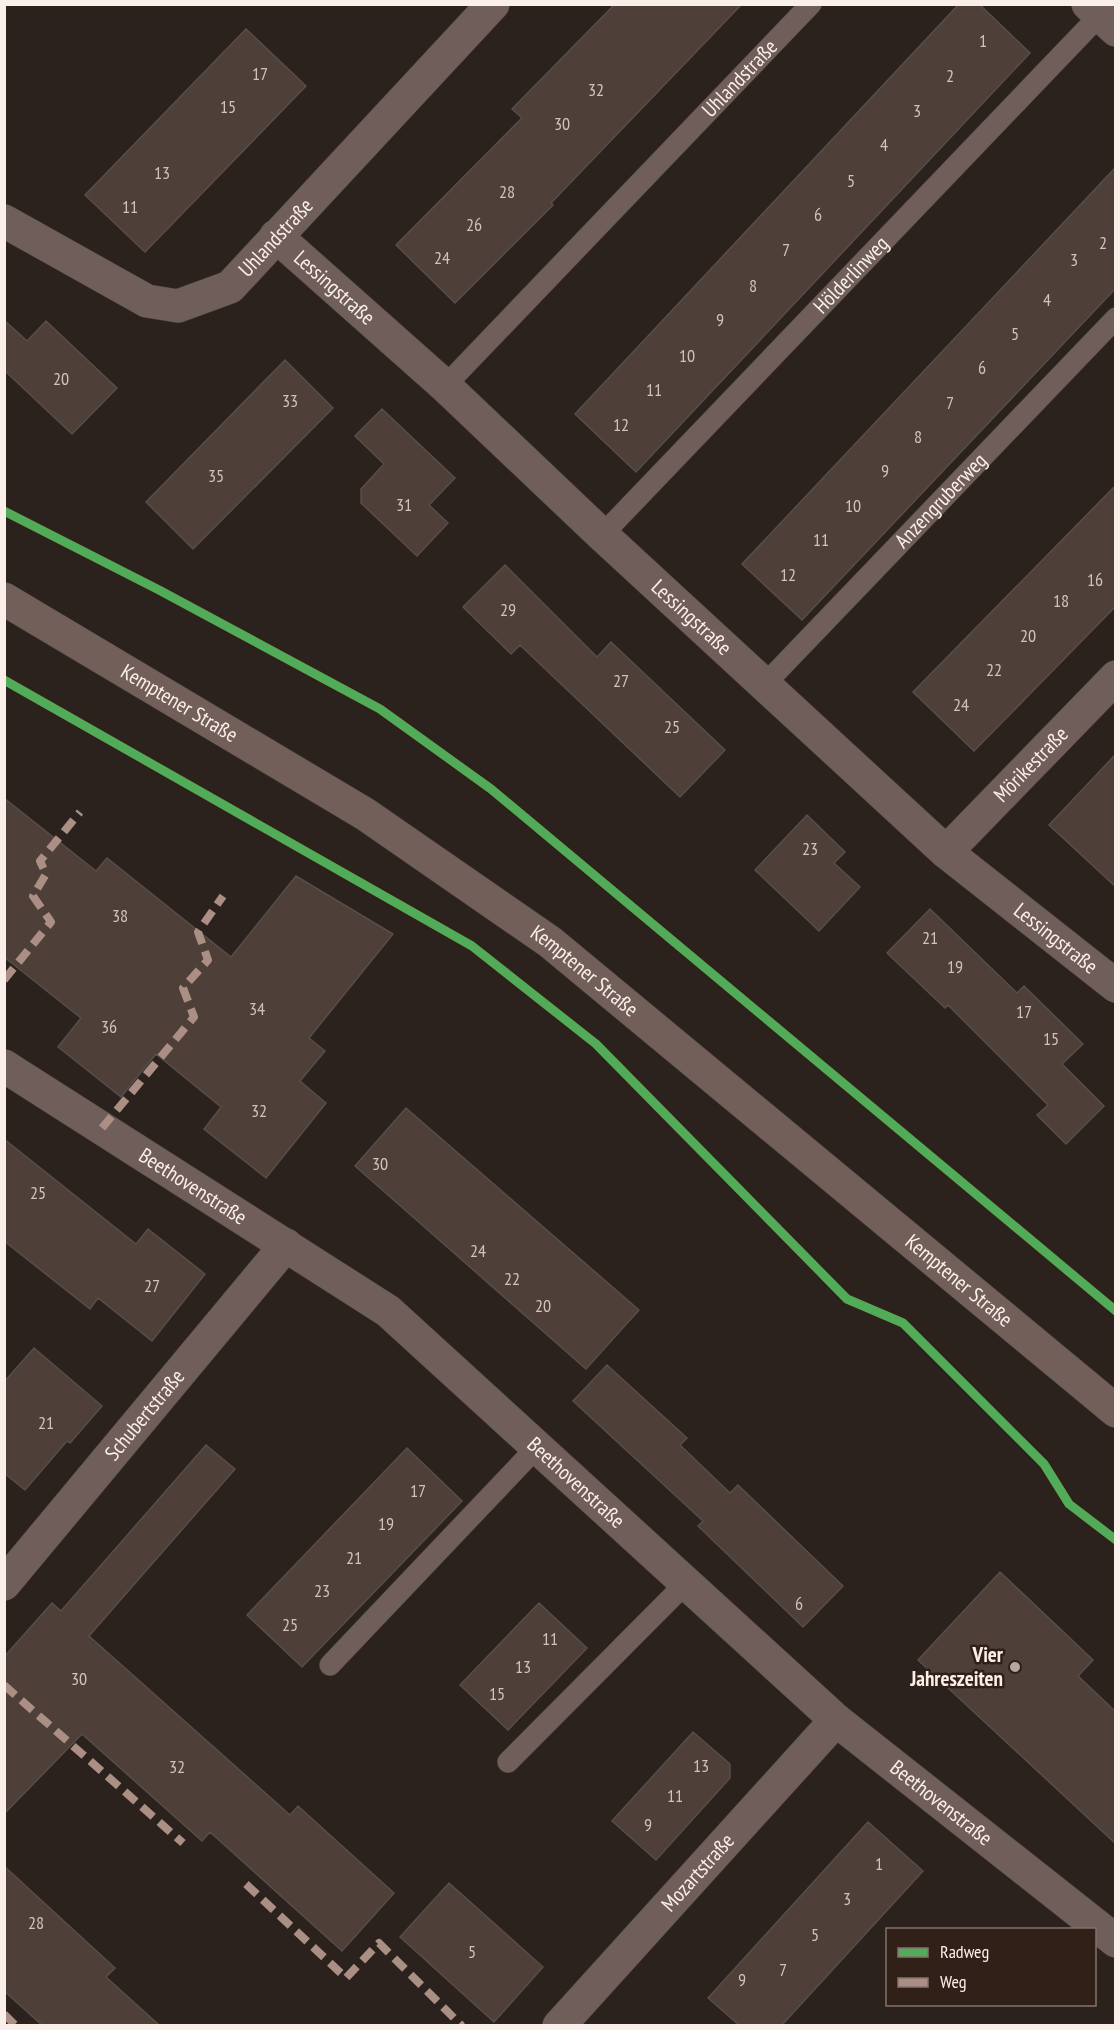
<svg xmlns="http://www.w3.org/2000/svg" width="1120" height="2030" font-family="'PT Sans Narrow',sans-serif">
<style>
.building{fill:#4e3f38;stroke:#574e4a;stroke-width:1.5}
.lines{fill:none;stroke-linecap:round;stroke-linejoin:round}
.lane-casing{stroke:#47403b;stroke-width:22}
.street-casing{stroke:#47403b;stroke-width:34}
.secondary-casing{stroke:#47403b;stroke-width:34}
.lane{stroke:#6f5e5a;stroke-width:21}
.street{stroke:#6f5e5a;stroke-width:33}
.secondary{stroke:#725f5a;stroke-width:33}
.quiet{stroke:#ac8f84;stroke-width:8;stroke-dasharray:15 8;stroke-linecap:butt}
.cycleway-casing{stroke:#312018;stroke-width:13}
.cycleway{stroke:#51ab58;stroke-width:9}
.poi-dot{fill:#b2a7a3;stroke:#312018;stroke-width:2}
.labels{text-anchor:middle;stroke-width:5;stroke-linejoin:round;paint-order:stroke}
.number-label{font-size:18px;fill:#d0c3be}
.street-label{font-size:21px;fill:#fbefea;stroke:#312018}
.poi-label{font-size:21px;font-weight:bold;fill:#fbefea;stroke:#312018;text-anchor:end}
</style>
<rect width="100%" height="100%" fill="#2b221e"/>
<path class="building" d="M615 4H742L551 203 553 205 455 303 396 245 522 118 512 109Z
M959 4H979L1030 53 636 472 575 414Z
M246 29 306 86 145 252 85 195Z
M1116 167V288L802 620 742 564Z
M4 320 27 341 46 321 117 388 72 434 4 370Z
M285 360 333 408 193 549 146 502Z
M382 409 455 478 429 505 448 523 417 556 361 503V489L384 464 355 436Z
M1116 485V606L974 751 913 692Z
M505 565 597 657 611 642 725 750 680 797 520 645 511 654 463 607Z
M1116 754V887L1049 825Z
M4 798 96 871 107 858 231 957 296 876 393 934 309 1038 325 1051 300 1081 326 1103 266 1178 204 1129 221 1107 156 1054 121 1097 58 1047 81 1018 4 957Z
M807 815 845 852 834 863 860 887 819 931 755 870Z
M930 909 1017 993 1024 986 1083 1044 1062 1064 1104 1106 1066 1144 1037 1115 1048 1105 948 1005 945 1008 887 953Z
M406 1108 639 1310 586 1369 355 1166Z
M4 1139 136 1244 148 1229 205 1274 152 1341 98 1298 90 1309 4 1241Z
M34 1348 102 1406 70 1443 67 1441 25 1490 4 1473V1382Z
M607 1365 687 1438 680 1445 730 1493 738 1485 843 1586 803 1627 698 1526 703 1521 573 1401Z
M206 1445 235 1469 89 1636 290 1815 298 1806 394 1893 342 1951 210 1832 202 1841 82 1734 4 1814V1657L52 1603 61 1611Z
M407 1448 462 1501 302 1667 247 1615Z
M1000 1572 1093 1660 1078 1676 1116 1712V1844L918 1660Z
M539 1603 587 1648 508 1730 460 1685Z
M693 1732 730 1764V1778L656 1860 612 1821Z
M868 1822 923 1871 782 2025H739L708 1998Z
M4 1866 115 1968 106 1977 159 2025H42L4 1991Z
M449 1883 543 1967 494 2022 400 1937Z"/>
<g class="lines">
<g class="lane-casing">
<g id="lane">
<path id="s1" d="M445 386 811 4"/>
<path id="s2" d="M602 535 1100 15"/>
<path id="s3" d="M765 684 1116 318"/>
<path d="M330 1665 537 1447"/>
<path d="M508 1762 686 1583"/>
</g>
</g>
<g class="street-casing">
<g id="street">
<path d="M1088 4 1116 30"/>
<path id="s4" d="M4 221 147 301 178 306 230 287 493 4"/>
<path id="s5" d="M276 236 445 386 602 535 946 852 1116 986"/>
<path id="s6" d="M946 852 1116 677"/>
<path id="s7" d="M4 1066 388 1311 836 1720 1116 1941"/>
<path id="s8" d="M4 1584 286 1245"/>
<path id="s9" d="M559 2026 836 1720"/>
</g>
</g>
<g class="secondary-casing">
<g id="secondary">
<path id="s10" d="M4 599 365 814 550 942 1116 1411"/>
</g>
</g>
<use href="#lane" class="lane"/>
<use href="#street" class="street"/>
<use href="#secondary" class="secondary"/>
<path class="quiet" d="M4 980 51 922 33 896 46 874 40 861 80 812
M102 1128 194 1017 183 988 208 960 198 932 223 896
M4 1685 183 1843
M246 1884 346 1978 379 1943 462 2026
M4 2014 16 2026"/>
<g class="cycleway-casing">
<path id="cycleway" d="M4 511 159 590 380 709 491 789 1116 1311
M4 680 472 946 596 1044 847 1299 903 1323 1044 1464 1069 1504 1116 1540"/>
</g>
<use href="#cycleway" class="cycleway"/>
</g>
<circle class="poi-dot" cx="1015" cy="1667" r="6"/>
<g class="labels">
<g class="number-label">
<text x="983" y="47">1</text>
<text x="260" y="80">17</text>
<text x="950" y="82">2</text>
<text x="596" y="96">32</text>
<text x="228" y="113">15</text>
<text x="917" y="117">3</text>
<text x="562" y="130">30</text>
<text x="884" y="151">4</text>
<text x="162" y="179">13</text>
<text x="851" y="187">5</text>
<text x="507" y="198">28</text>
<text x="130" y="213">11</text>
<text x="818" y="221">6</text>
<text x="474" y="231">26</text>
<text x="1103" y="249">2</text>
<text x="786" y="256">7</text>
<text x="442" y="264">24</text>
<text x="1074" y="266">3</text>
<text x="753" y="292">8</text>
<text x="1047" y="306">4</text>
<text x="720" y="326">9</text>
<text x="1015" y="340">5</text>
<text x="687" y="362">10</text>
<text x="982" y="374">6</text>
<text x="61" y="385">20</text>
<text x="654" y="396">11</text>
<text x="290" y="407">33</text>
<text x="950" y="409">7</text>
<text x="621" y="431">12</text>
<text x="918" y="443">8</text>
<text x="885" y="477">9</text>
<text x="216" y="482">35</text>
<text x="404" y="511">31</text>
<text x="853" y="512">10</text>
<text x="821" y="546">11</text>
<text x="788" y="581">12</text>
<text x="1095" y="586">16</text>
<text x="1061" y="607">18</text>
<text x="508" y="616">29</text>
<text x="1028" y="642">20</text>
<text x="994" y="676">22</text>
<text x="621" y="687">27</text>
<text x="961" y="711">24</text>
<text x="672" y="733">25</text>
<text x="810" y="855">23</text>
<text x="120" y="922">38</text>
<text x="930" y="944">21</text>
<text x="955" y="973">19</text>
<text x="257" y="1015">34</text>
<text x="1024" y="1018">17</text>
<text x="109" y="1033">36</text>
<text x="1051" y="1045">15</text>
<text x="259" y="1117">32</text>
<text x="380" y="1170">30</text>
<text x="38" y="1199">25</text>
<text x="478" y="1257">24</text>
<text x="512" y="1285">22</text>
<text x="152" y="1292">27</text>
<text x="543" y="1312">20</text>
<text x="46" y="1429">21</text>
<text x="418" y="1497">17</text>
<text x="386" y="1530">19</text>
<text x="354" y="1564">21</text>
<text x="322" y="1597">23</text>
<text x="799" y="1610">6</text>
<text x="290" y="1631">25</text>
<text x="550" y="1645">11</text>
<text x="523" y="1673">13</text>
<text x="79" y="1685">30</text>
<text x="497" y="1700">15</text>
<text x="701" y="1772">13</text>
<text x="177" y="1773">32</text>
<text x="675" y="1802">11</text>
<text x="648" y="1831">9</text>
<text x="879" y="1870">1</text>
<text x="847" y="1905">3</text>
<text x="36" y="1929">28</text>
<text x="815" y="1941">5</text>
<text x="472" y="1958">5</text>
<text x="783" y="1976">7</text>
<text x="742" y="1986">9</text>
</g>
<g class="street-label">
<text dy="7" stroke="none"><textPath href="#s1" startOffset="426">Uhlandstraße</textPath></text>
<text dy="7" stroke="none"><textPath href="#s4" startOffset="318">Uhlandstraße</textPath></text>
<text dy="7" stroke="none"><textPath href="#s2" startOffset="360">Hölderlinweg</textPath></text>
<text dy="7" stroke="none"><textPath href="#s5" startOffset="78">Lessingstraße</textPath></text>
<text dy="7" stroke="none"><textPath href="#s3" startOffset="254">Anzengruberweg</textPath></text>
<text dy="7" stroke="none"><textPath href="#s5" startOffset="564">Lessingstraße</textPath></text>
<text dy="7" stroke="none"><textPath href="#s10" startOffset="204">Kemptener Straße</textPath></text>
<text dy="7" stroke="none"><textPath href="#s6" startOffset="122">Mörikestraße</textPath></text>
<text dy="7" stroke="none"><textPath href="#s5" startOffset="1050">Lessingstraße</textPath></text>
<text dy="7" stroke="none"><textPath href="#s10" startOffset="690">Kemptener Straße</textPath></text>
<text dy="7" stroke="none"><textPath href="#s7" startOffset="224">Beethovenstraße</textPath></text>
<text dy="7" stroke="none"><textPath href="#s10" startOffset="1176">Kemptener Straße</textPath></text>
<text dy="7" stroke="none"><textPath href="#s8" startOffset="220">Schubertstraße</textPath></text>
<text dy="7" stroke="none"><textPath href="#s7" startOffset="710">Beethovenstraße</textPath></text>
<text dy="7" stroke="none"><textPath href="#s7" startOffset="1196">Beethovenstraße</textPath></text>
<text dy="7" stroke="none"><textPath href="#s9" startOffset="207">Mozartstraße</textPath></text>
</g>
<g class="poi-label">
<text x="1003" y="1662">Vier<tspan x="1003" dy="24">Jahreszeiten</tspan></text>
</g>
</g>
<rect width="1120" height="2030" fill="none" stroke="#fbefea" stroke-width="12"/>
<rect x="886" y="1928" width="210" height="78" fill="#312018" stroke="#82736c" stroke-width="1.5"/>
<rect x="898" y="1948" width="30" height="9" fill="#51ab58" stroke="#82736c" stroke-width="1.5"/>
<text x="940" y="1958" font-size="18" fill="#fbefea">Radweg</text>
<rect x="898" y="1978" width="30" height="9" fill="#ac8f84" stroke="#82736c" stroke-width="1.5"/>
<text x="940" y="1988" font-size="18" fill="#fbefea">Weg</text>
</svg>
